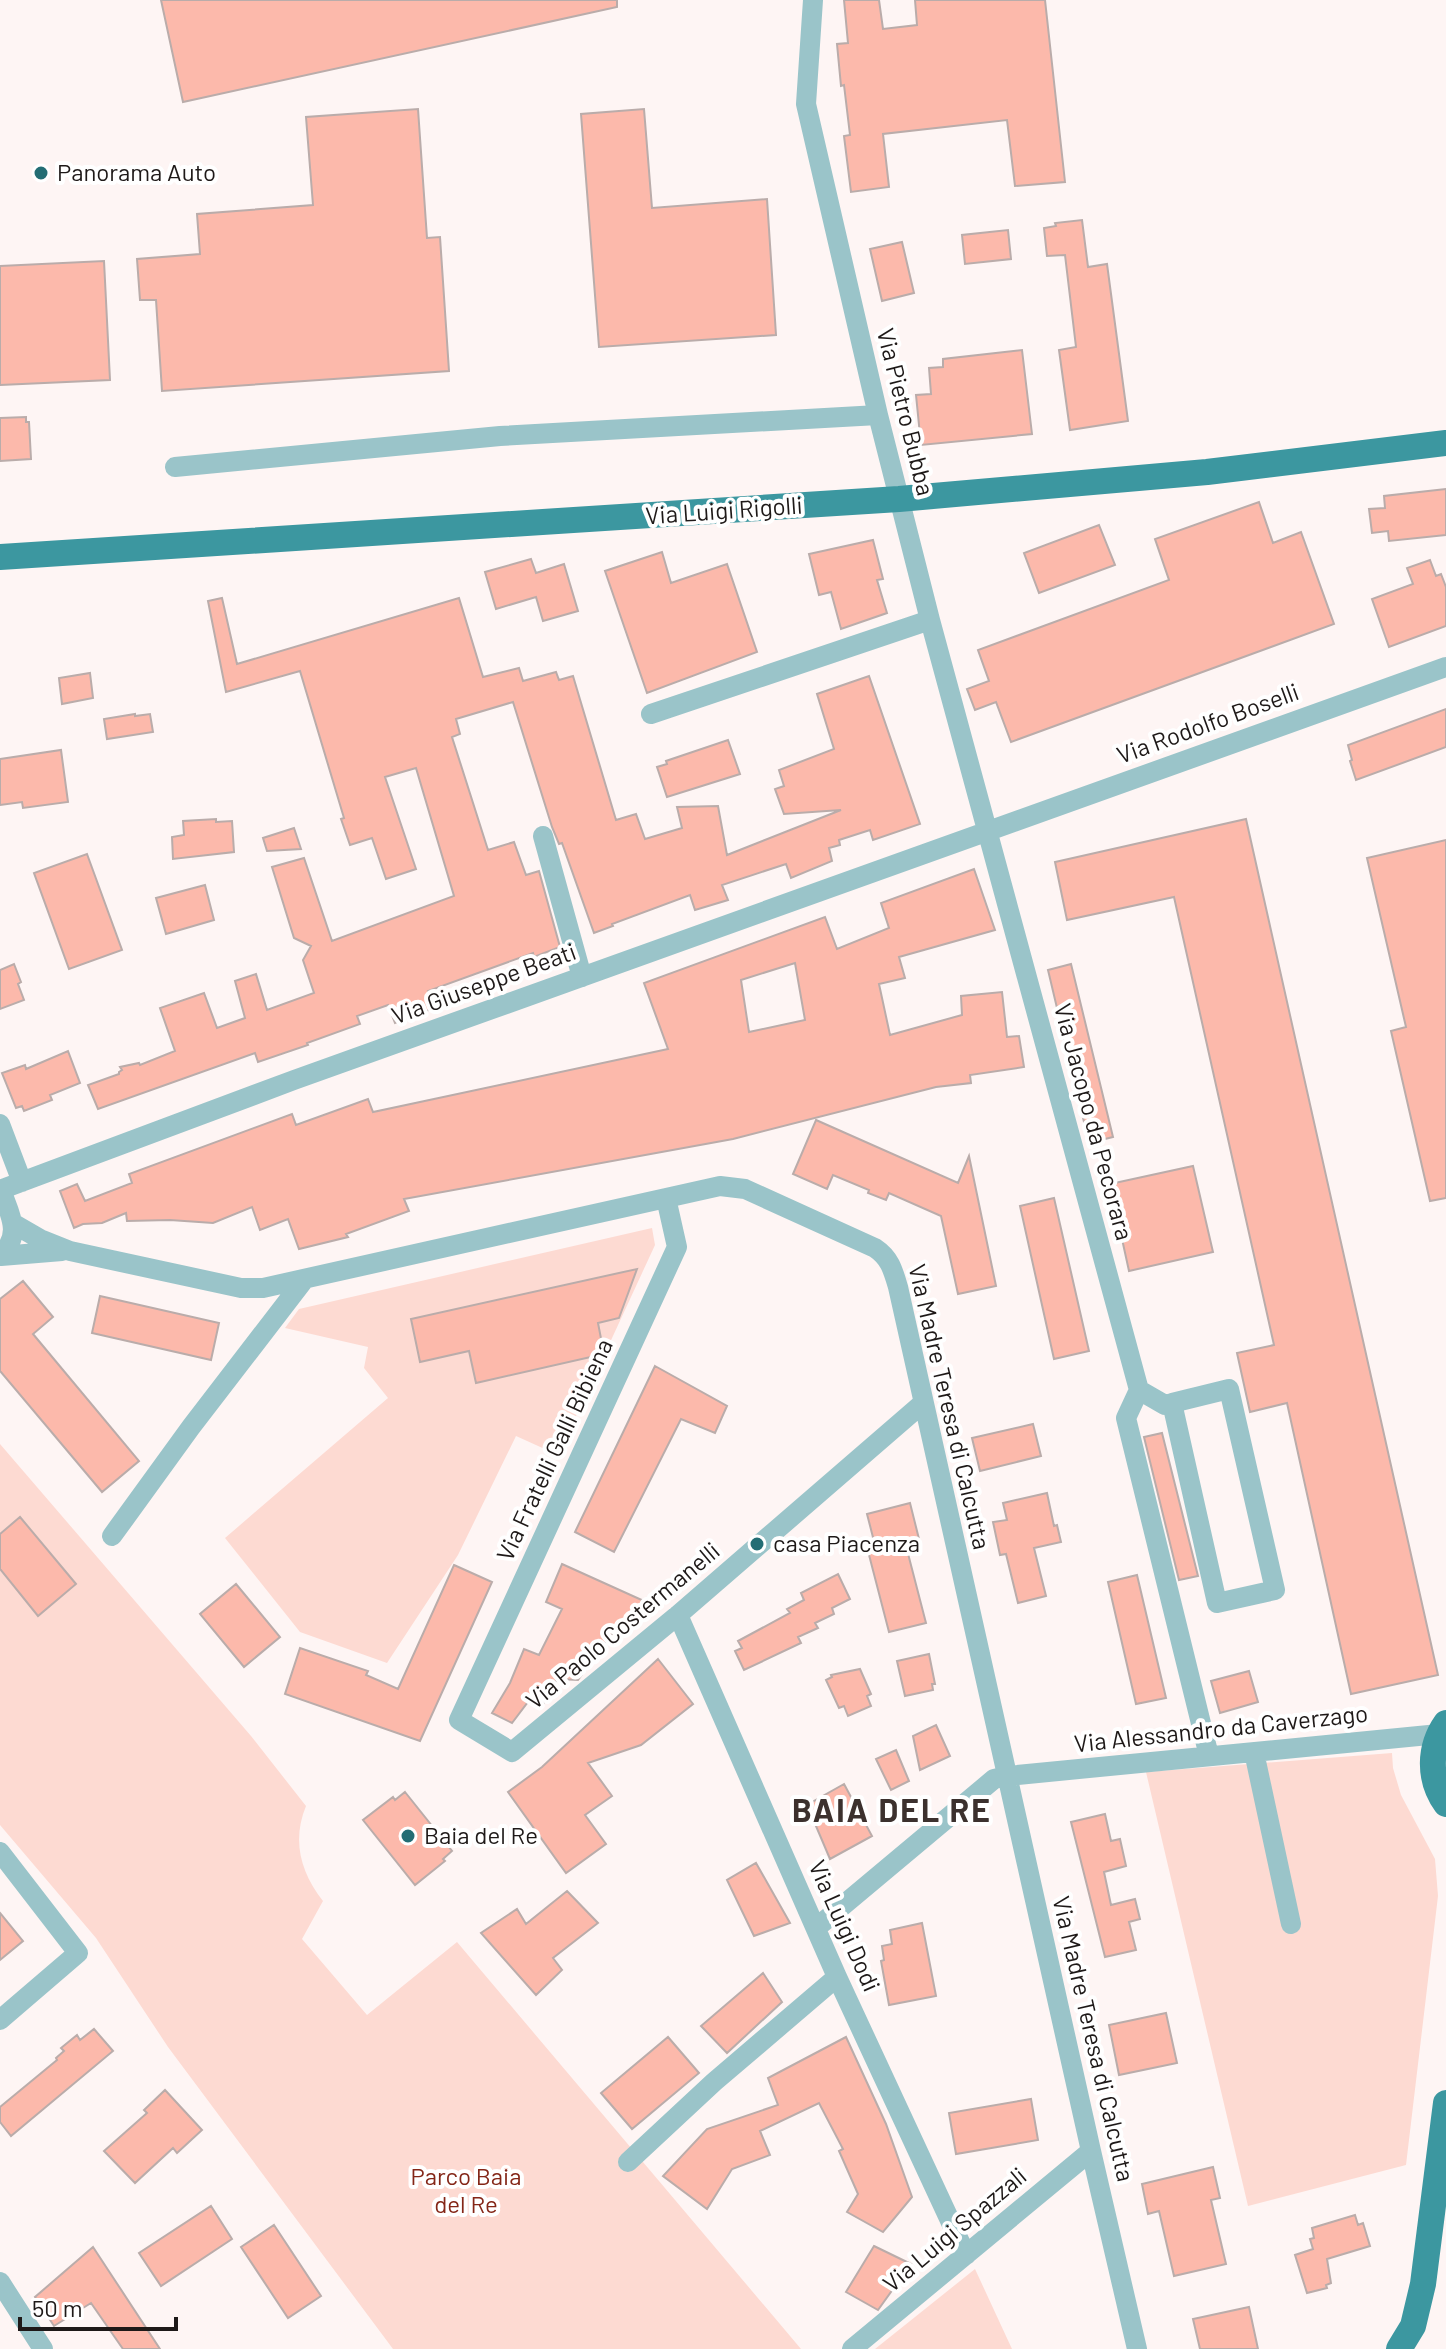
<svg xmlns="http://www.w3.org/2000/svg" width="1446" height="2349" font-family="Barlow,sans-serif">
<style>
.green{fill:#fddad2}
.building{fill:#fcb9ab;stroke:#baacaa;stroke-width:2;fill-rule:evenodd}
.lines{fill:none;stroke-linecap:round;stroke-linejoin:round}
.minor{stroke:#9ac4c9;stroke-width:20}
.major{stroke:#3c97a0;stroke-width:26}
.poi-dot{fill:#236d74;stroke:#fff;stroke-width:3}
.labels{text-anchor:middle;stroke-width:8;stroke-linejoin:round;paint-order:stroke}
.poi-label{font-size:24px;fill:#1e1918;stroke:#fff;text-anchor:start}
.street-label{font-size:24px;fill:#1e1918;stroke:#fff}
.park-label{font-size:24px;fill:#842617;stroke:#fff}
.district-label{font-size:32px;font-weight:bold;letter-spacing:2px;fill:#3c312e;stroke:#fff}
</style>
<rect width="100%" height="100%" fill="#fef5f4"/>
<path class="green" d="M652 1228 655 1245 558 1455 516 1436 458 1555 387 1663 300 1632 225 1538 388 1398 364 1368 368 1347 285 1328 299 1309Z
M0 1444 251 1736 306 1806C292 1840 300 1872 323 1901L302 1939 367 2015 457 1942 801 2349H393L168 2047 96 1938 0 1825Z
M1392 1753 1393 1768 1401 1795 1435 1859 1438 1896 1406 2165 1248 2206 1146 1772Z
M975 2269 1012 2349H875Z"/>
<path class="building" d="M161 0H617V7L183 102Z
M844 0H879L883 29 917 25 915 0H1045L1065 182 1015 186 1007 120 883 134 889 187 851 192 844 136 850 135 844 85 841 86 837 44 848 43Z
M418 109 427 238 440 237 449 371 162 391 156 300H140L137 259 200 254 197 214 313 205 306 117Z
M644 109 652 208 767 199 776 335 599 347 581 114Z
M1082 220 1088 267 1107 264 1128 421 1070 430 1059 350 1076 347 1065 255 1047 256 1044 228 1056 226 1055 223Z
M1008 230 1011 259 965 264 962 235Z
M902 242 914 293 882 301 870 249Z
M104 261 110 380 0 385V266Z
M1022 350 1032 434 921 445 916 395 931 394 929 368 943 367V359Z
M26 417V422H29L31 459 0 461V418Z
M1446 489V535L1389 541 1388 531 1372 533 1369 509 1385 508 1384 496Z
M1259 502 1273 543 1301 532 1334 624 1011 742 996 702 975 710 967 689 989 681 978 650 1169 580 1155 539Z
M1099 525 1115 565 1039 593 1024 553Z
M873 540 883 579 877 580 887 613 841 629 831 592 819 595 809 554Z
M662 552 671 583 727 564 757 652 647 693 605 571Z
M531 559 536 573 564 564 578 611 543 621 536 597 496 609 485 572Z
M1430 560 1436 576 1441 574 1446 587V626L1389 647 1372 599 1413 584 1407 568Z
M222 598 237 664 459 598 483 677 519 668 523 681 556 672 559 680 573 676 616 820 636 814 645 839 682 828 677 807 718 806 727 855 841 810 784 814 775 789 784 786 779 770 834 749 817 694 869 676 920 824 873 840 870 830 839 840 840 845 829 848 832 861 791 878 786 864 722 885 728 900 695 910 690 895 612 924 613 926 594 933 562 843 559 844 552 827 513 702 456 719 460 734 452 737 488 850 514 842 526 875 539 871 560 947 534 957 533 953 428 991 434 1008 395 1023 388 1005 357 1016 360 1024 307 1043 308 1045 258 1062 255 1053 98 1109 88 1085 119 1074V1072L122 1070 120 1067 139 1063 140 1065 175 1051 160 1008 204 993 217 1028 245 1018 235 981 256 974 267 1010 314 993 303 960 311 946 294 938 272 867 304 858 332 941 454 896 416 768 385 777 416 869 386 879 372 838 350 845 341 819 344 818 300 671 226 692 208 601Z
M90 673 93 698 62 704 59 678Z
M1446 709V747L1356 780 1350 761 1352 760 1348 745Z
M135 714V716L150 714 153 732 107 739 104 719Z
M728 740 740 774 667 797 657 767 667 764 666 761Z
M61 750 68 802 23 808 22 802 0 805V759Z
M216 819V822L232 821 234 852 173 859 172 837 184 835 183 821Z
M1246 819 1438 1675 1351 1694 1287 1403 1250 1412 1237 1353 1274 1345 1174 897 1067 920 1055 862Z
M294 828 301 849 267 851 263 838Z
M1446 840V1198L1430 1201 1391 1031 1406 1027 1367 858Z
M87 854 122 950 69 969 34 873Z
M974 869 995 930 899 957 905 978 879 984 890 1035 962 1015 961 996 1002 992 1007 1037 1019 1036 1024 1067 970 1075 971 1083 936 1087 733 1139 404 1199 409 1211 346 1234 348 1237 299 1249 288 1219 260 1230 252 1207 213 1223 170 1220 127 1221 126 1213 102 1223 83 1224 74 1228 60 1191 77 1184 85 1201 132 1183 129 1174 292 1114 296 1125 368 1099 373 1112 668 1049 644 983 825 917 837 949 889 928 881 903ZM795 963 805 1020 749 1032 741 980Z
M205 885 214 920 166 934 156 898Z
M14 964 21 982 18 984 24 1000 0 1009V970Z
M1071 964 1113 1137 1089 1143 1048 970Z
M68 1051 80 1083 50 1095 52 1100 24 1111 22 1106 16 1108 2 1073 25 1065 26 1069Z
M816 1120 958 1183 969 1156 996 1286 958 1294 941 1216 889 1193 886 1200 868 1193 869 1190 833 1175 827 1189 793 1174Z
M1193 1166 1213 1252 1129 1271 1110 1184Z
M1054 1198 1089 1351 1054 1359 1020 1206Z
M637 1269 619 1318 598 1323 604 1354 476 1383 469 1351 420 1362 411 1319Z
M23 1281 53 1317 33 1334 139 1461 102 1492 0 1371V1299Z
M100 1296 219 1323 211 1360 92 1333Z
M655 1366 727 1406 715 1433 681 1419 614 1552 575 1532Z
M1033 1424 1041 1456 980 1471 972 1438Z
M1162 1433 1198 1576 1179 1580 1144 1437Z
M1047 1493 1054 1526 1057 1525 1061 1542 1034 1548 1046 1596 1018 1603 1006 1554 1000 1555 993 1522 1007 1520 1003 1503Z
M910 1503 919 1539 905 1542 926 1623 889 1632 868 1551 876 1549 867 1514Z
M20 1517 76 1584 38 1616 0 1569V1534Z
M562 1564 644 1601 625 1636 614 1631 578 1680 557 1679 542 1706 528 1702 512 1723 492 1713 510 1683 524 1649 539 1655 562 1609 546 1602Z
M454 1565 492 1582 420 1741 285 1694 300 1648 368 1671 366 1675 398 1689Z
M838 1574 850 1599 832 1608 834 1614 815 1623 818 1628 798 1637 801 1643 744 1670 735 1651 742 1648 738 1641 790 1613 787 1609 804 1600 801 1593Z
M1137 1575 1166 1698 1136 1704 1108 1582Z
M236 1584 280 1637 244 1667 200 1614Z
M929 1654 935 1684H932L933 1690 905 1696 897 1661Z
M658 1659 693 1704 641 1745 588 1763 612 1796 585 1815 606 1844 566 1873 508 1792 542 1767Z
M860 1669 871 1694 867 1696 871 1706 848 1716 844 1706 839 1708 826 1680 832 1677 831 1675Z
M1249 1671 1258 1702 1220 1713 1211 1681Z
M936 1725 950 1756 920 1770 913 1736Z
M896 1750 909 1781 891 1790 876 1759Z
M844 1784 872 1836 830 1859 807 1805Z
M405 1792 452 1851 443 1859 445 1861 415 1885 363 1820 393 1797 395 1800Z
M1105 1814 1111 1841 1120 1839 1126 1866 1104 1872 1111 1905 1135 1899 1140 1919 1129 1922 1136 1950 1105 1957 1071 1822Z
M756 1863 790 1923 754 1936 727 1880Z
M567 1891 598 1923 553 1958 562 1970 536 1995 481 1933 517 1909 526 1924Z
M0 1913 23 1941 0 1960Z
M922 1923 936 1996 889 2005 881 1961 884 1960 882 1946 892 1944 890 1930Z
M763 1973 782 2002 727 2053 701 2026Z
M1166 2013 1177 2063 1119 2075 1109 2025Z
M94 2029 113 2051 11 2136 0 2122V2107L57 2060 56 2058 64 2051 61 2048 77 2035 80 2040Z
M668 2037 699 2073 632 2129 601 2093Z
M846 2037 886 2124 912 2197 883 2232 847 2212 858 2194 839 2151 843 2149 819 2103 760 2131 770 2155 732 2169 707 2209 663 2176 707 2129 778 2105 768 2078Z
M165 2090 202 2130 177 2153 173 2148 135 2183 104 2151 147 2113 144 2110Z
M1031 2099 1038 2140 956 2154 949 2113Z
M1213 2167 1220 2198 1211 2200 1226 2264 1174 2276 1159 2211 1148 2214 1142 2184Z
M211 2206 232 2239 161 2286 139 2253Z
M1355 2215 1358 2225 1363 2223 1370 2246 1327 2259 1331 2283 1326 2285 1327 2288 1307 2293 1295 2255 1313 2249 1310 2239 1314 2238 1312 2228Z
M274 2225 321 2296 288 2318 241 2247Z
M874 2246 911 2264 878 2310 846 2292Z
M93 2247 160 2349H123L91 2303 54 2326 35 2297Z
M1249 2307 1258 2349H1200L1193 2319Z"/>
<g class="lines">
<path class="minor" d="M813 0 806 104 878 415 930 620 1139 1390 1165 1405 1172 1403 1229 1389 1275 1590 1217 1603 1172 1403
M175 467 500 436 878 415
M651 714 930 620
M543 836 582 977
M0 1124 22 1182
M0 1190 294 1080 1446 667
M666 1198 677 1247 459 1720 512 1752 678 1615 923 1403
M14 1224 40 1239 70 1251 241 1288H263L720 1186 745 1189 875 1248C890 1258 893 1270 898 1287L1091 2151 1137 2349
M0 1256C23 1234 10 1215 1 1190
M1 1256 62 1251
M1139 1390 1126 1418 1209 1756
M112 1536 191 1427 304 1280
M678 1615 837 1977 966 2255
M1254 1752 1291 1924
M0 1852 78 1953 0 2020
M816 1928 994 1779 1007 1776 1439 1734
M628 2162 714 2082 837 1977
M0 2282 43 2349
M852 2349 1091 2151"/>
<path class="major" d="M0 557 899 499 1207 472 1446 443
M1446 1723C1429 1747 1428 1779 1446 1804
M1399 2349 1413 2326 1423 2284 1446 2103"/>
</g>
<g class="poi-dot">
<circle cx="41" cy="173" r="8"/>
<circle cx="757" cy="1544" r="8"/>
<circle cx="408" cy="1836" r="8"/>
</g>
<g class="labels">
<g class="poi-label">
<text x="57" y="181">Panorama Auto</text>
<text x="773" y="1552">casa Piacenza</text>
<text x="424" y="1844">Baia del Re</text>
</g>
<g class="street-label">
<text transform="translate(905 412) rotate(76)" y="8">Via Pietro Bubba</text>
<text transform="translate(724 511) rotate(-4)" y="8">Via Luigi Rigolli</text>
<text transform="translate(1208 724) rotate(-20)" y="8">Via Rodolfo Boselli</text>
<text transform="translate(484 984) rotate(-20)" y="8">Via Giuseppe Beati</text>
<text transform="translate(1093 1122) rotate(75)" y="8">Via Jacopo da Pecorara</text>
<text transform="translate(949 1407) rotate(77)" y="8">Via Madre Teresa di Calcutta</text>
<text transform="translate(555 1450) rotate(-65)" y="8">Via Fratelli Galli Bibiena</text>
<text transform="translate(623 1626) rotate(-40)" y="8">Via Paolo Costermanelli</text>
<text transform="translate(1221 1729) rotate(-6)" y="8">Via Alessandro da Caverzago</text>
<text transform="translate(844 1926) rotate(66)" y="8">Via Luigi Dodi</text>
<text transform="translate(1093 2039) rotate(77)" y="8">Via Madre Teresa di Calcutta</text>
<text transform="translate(955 2230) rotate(-40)" y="8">Via Luigi Spazzali</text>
</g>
<g class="park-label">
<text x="466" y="2185">Parco Baia<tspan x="466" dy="28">del Re</tspan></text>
</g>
<g class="district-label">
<text x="892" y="1822">BAIA DEL RE</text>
</g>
</g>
<path d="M20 2317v12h156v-12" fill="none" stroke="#1e1918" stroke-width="4"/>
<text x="32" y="2317" font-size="24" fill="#1e1918" stroke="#ffffff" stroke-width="6" paint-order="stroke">50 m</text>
</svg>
